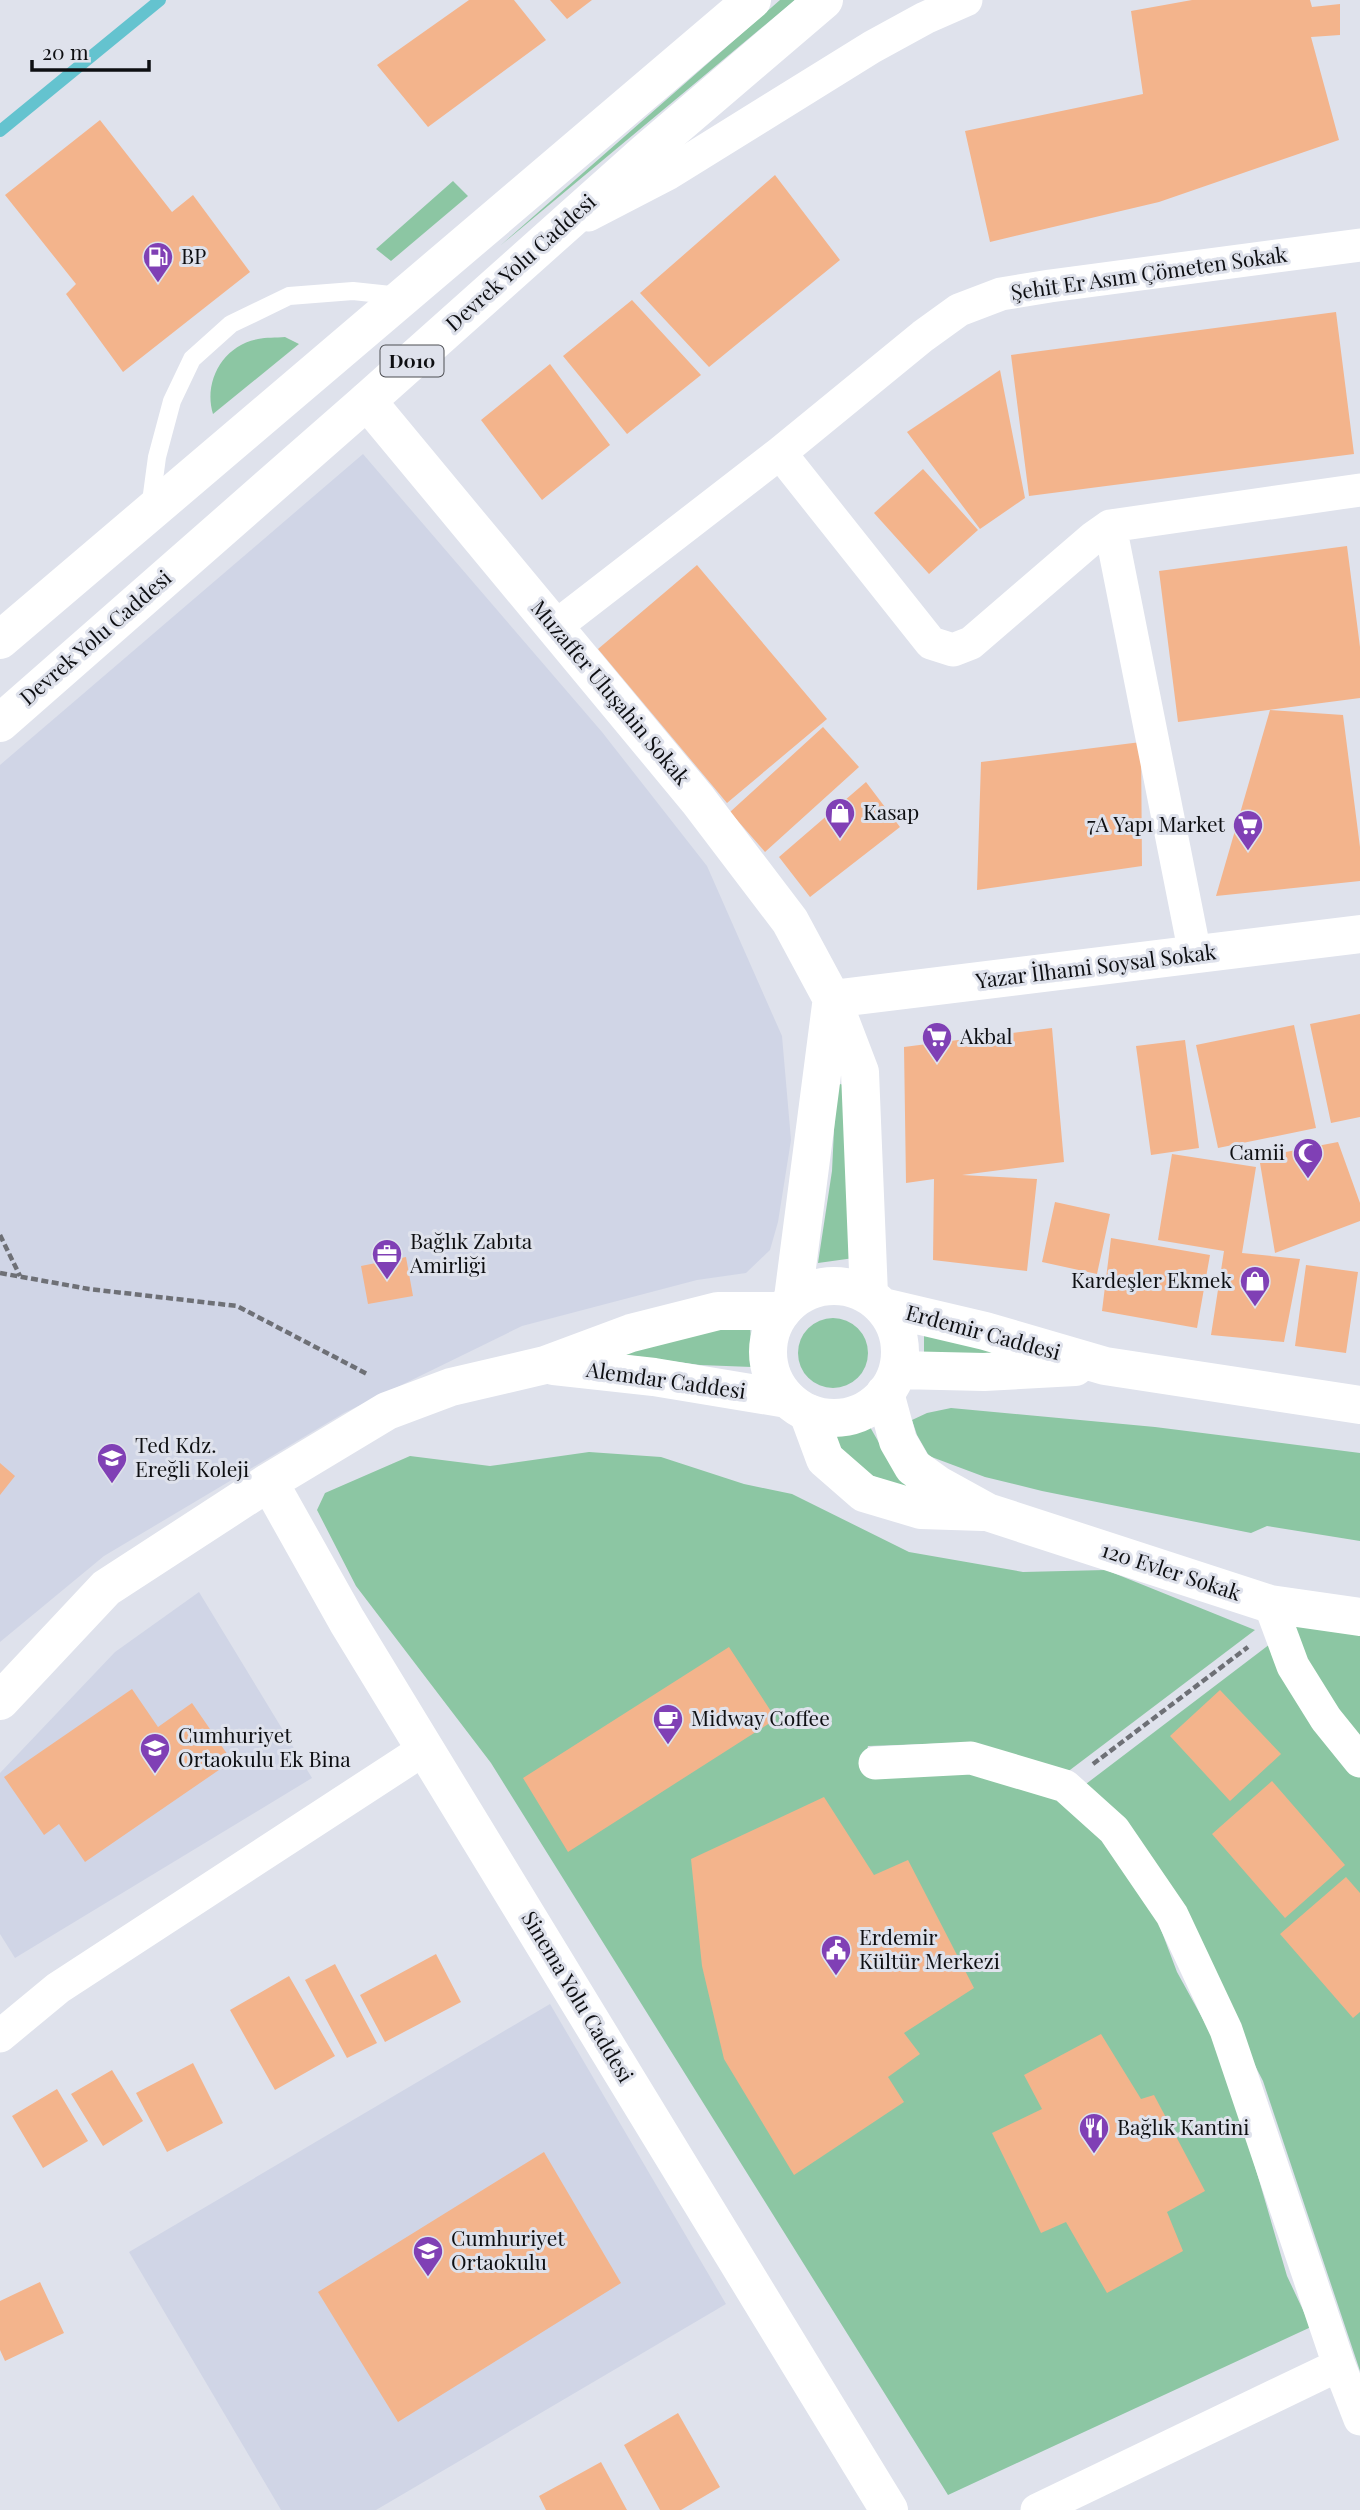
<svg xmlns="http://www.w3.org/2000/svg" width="1360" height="2510" font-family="'Playfair Display',serif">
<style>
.built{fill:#d0d5e6}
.green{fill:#8cc6a3}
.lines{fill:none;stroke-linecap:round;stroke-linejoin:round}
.stream{stroke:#64c3cf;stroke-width:12}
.building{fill:#f3b48c}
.path{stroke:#6e7076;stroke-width:4.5;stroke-dasharray:7 3.5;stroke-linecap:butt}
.service{stroke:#fff;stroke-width:18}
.minor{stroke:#fff;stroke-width:33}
.tertiary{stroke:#fff;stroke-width:38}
.secondary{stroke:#fff;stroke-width:38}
.trunk{stroke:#fff;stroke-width:38}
.labels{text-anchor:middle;stroke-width:6;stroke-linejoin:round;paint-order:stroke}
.shield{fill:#dfe2ec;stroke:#4d4e53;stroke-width:2}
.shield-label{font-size:19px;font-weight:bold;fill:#0e0f12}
.poi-label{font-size:21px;fill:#0e0f12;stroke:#dfe2ec;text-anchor:start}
.street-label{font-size:21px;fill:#0e0f12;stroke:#dfe2ec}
</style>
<rect width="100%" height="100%" fill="#dfe2ec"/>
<path class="built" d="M363 454 602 732 707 866 782 1036 791 1140 778 1222 770 1250 746 1273 697 1280 522 1326 377 1397 344 1413 104 1556 0 1642V765Z
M199 1592 312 1778 15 1958 0 1934V1773L115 1652Z
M550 2004 726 2304 376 2510H281L129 2252Z"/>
<path class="green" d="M780 0H795L501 245Z
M453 181 468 196 391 261 376 249Z
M285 337 299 344 213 414C203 382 223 345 258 339 266 337 276 338 285 337Z
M840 1084 844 1085 854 1258 818 1263 832 1171 836 1089Z
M798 1353a35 35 0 1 1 70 0a35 35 0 1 1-70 0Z
M750 1322 752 1367 700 1365 612 1353Z
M924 1327 1064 1358 924 1362Z
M951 1408 1155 1427 1360 1453V1541L1267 1526 1251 1533 1042 1491 985 1477 929 1456 917 1435 912 1420 927 1413Z
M870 1427 894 1469 911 1490C875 1477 846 1472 834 1432Z
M589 1452 661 1457 744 1484 792 1494 909 1552 1023 1572 1106 1570 1255 1630 1066 1773 955 1743 868 1746 862 1772 980 1774 1049 1792 1103 1839 1154 1911 1177 1972 1210 2032 1238 2108 1287 2276 1311 2327 948 2495 491 1763 356 1586 317 1510 325 1493 410 1456 490 1466Z
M1295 1625 1360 1627V2371L1263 2081 1163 1887 1082 1787Z"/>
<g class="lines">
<path class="stream" d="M0 131 160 0"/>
</g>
<path class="building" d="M469 0H514L546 40 428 127 377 65Z
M550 0H592L567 19Z
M1192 0H1310L1312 7 1340 4V35L1311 37 1339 140 1159 202 990 242 965 131 1143 94 1131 11Z
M100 120 172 212 193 195 250 272 123 372 66 294 76 284 5 195Z
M775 175 840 260 709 367 640 293Z
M632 300 701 375 627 434 563 356Z
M1336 312 1354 454 1029 496 1011 355Z
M550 364 610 445 542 500 481 420Z
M1000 370 1025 498 980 529 907 432Z
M923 469 978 530 929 574 874 513Z
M1347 546 1360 647V698L1178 722 1159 571Z
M697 565 827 719 727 803 598 649Z
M1270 710 1343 715 1360 847V881L1216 896Z
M823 727 859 767 765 852 730 812Z
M1141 742 1142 866 977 890 981 762Z
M866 782 900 827 810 897 779 857Z
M1360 1014V1117L1331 1123 1310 1024Z
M1294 1025 1316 1128 1218 1148 1196 1045Z
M1052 1028 1064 1162 962 1175 1037 1179 1027 1271 933 1260 934 1179 906 1183 904 1047Z
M1185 1040 1199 1148 1151 1155 1136 1046Z
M1338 1142 1360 1203V1221L1275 1253 1259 1157Z
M1172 1154 1256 1167 1242 1253 1300 1259 1284 1342 1211 1335 1224 1251 1158 1240Z
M1055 1202 1110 1214 1097 1274 1042 1262Z
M1111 1238 1210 1255 1197 1328 1102 1311Z
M406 1257 413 1296 368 1304 361 1266Z
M1306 1265 1358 1272 1346 1353 1295 1346Z
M0 1463 15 1476 0 1495Z
M729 1647 776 1719 568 1852 523 1778Z
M132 1689 158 1727 192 1703 232 1761 85 1862 59 1824 44 1835 4 1777Z
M1220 1690 1281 1754 1230 1801 1170 1736Z
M1272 1781 1345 1865 1285 1918 1212 1834Z
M824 1797 874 1875 908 1860 974 1988 904 2033 920 2054 888 2077 904 2102 794 2175 724 2059 702 1966 691 1859Z
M1346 1877 1360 1893V2012L1353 2018 1280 1934Z
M436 1954 461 2002 385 2042 360 1995Z
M335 1964 377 2043 347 2058 305 1980Z
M289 1976 335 2056 275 2090 230 2010Z
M1101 2034 1141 2099 1154 2095 1205 2191 1167 2212 1183 2251 1107 2293 1066 2222 1041 2233 992 2133 1042 2109 1024 2075Z
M193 2063 223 2123 167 2152 136 2093Z
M112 2070 143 2121 103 2146 71 2094Z
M57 2089 88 2141 43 2168 12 2116Z
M544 2152 621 2283 398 2422 318 2292Z
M40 2282 64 2333 5 2361 0 2350V2301Z
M678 2413 720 2487 681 2510H660L624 2445Z
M601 2462 627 2510H546L539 2496Z"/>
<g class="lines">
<path class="path" d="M0 1235 20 1276
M0 1273 89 1289 237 1306 369 1375
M1093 1764 1248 1647"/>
<path class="service" d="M150 509 157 457 172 401 192 359 231 324 289 296 353 291 400 296"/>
<path class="minor" d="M588 215 669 173 872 47 925 18 966 0
M780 453 931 643 953 650 971 643 1093 538 1110 526 1360 490
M1110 526 1195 954
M555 627 780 453 923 336 959 310 1001 294 1050 286 1360 245
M1270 1604 1293 1666 1326 1719 1360 1761
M875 1763 971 1758 1065 1786 1114 1830 1172 1915 1226 2030 1339 2365 1360 2419
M0 2036 58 1988 426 1748
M1037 2510 1339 2365"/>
<path class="tertiary" d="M832 999 1360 934
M554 1366 654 1377 787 1399
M885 1393 898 1441 913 1467 938 1485 987 1512 1270 1604 1360 1617
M808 1413 825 1459 864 1493 921 1510 983 1512
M269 1482 347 1621 889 2510
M0 1701 106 1588 269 1482 387 1411 451 1387 545 1365 631 1333 718 1311H782"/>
<path class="secondary" d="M367 401 698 800 790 921 832 999 860 1072 869 1295
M768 1352a66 66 0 1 1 132 0a66 66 0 1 1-132 0Z
M793 1298 831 1005
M883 1307 985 1331 1105 1366 1360 1405
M898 1370 984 1372 1075 1367"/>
<path class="trunk" d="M0 640 752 0
M0 723 367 401 645 153 824 0"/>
</g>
<defs>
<g id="fuel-pin" transform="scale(1.575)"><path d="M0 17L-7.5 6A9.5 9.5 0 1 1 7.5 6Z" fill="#8040b5" stroke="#dfe2ec"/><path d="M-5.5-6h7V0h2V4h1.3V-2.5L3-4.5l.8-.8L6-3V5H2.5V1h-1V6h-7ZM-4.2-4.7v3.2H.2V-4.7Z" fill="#fff"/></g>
<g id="shop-pin" transform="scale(1.575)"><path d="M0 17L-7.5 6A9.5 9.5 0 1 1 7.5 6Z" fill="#8040b5" stroke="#dfe2ec"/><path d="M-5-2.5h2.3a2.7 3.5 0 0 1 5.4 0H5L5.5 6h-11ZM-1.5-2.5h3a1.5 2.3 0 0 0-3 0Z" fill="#fff"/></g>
<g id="supermarket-pin" transform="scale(1.575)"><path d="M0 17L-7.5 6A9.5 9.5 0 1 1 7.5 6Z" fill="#8040b5" stroke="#dfe2ec"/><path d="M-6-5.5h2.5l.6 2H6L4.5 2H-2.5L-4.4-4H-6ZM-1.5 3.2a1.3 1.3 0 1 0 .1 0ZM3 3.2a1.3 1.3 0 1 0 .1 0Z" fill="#fff"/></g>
<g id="mosque-pin" transform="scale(1.575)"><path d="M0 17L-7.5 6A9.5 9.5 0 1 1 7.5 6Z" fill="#8040b5" stroke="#dfe2ec"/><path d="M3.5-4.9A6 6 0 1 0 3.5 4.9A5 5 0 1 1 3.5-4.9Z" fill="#fff"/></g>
<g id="office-pin" transform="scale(1.575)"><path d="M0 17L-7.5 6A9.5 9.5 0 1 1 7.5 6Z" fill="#8040b5" stroke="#dfe2ec"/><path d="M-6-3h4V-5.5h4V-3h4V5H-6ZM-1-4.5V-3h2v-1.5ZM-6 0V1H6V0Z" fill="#fff"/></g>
<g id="school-pin" transform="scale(1.575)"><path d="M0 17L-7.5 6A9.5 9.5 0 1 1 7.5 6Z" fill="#8040b5" stroke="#dfe2ec"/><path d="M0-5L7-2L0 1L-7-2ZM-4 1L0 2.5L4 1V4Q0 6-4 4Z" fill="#fff"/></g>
<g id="cafe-pin" transform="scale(1.575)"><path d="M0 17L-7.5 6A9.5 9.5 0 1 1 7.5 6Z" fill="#8040b5" stroke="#dfe2ec"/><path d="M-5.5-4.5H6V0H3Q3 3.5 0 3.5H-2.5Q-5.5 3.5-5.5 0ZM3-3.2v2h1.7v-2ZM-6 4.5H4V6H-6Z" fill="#fff"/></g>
<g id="civic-pin" transform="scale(1.575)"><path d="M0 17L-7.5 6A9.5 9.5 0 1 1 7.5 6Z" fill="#8040b5" stroke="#dfe2ec"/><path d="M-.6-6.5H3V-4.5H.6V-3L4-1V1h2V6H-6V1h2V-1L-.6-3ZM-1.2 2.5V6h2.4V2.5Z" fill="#fff"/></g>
<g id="restaurant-pin" transform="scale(1.575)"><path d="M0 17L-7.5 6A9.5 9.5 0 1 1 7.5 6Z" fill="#8040b5" stroke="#dfe2ec"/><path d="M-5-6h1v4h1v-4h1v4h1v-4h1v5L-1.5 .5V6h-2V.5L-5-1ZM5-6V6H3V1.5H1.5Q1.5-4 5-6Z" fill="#fff"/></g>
</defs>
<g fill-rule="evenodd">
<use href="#fuel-pin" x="158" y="257"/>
<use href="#shop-pin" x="840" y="813"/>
<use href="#supermarket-pin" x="1248" y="825"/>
<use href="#supermarket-pin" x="937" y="1037"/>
<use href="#mosque-pin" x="1308" y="1153"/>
<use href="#office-pin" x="387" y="1254"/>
<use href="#shop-pin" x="1255" y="1281"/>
<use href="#school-pin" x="112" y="1458"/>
<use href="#cafe-pin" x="668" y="1719"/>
<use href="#school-pin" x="155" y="1748"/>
<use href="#civic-pin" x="836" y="1950"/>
<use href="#restaurant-pin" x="1094" y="2128"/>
<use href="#school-pin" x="428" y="2251"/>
</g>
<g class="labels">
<rect class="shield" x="380.5" y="345.5" width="63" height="31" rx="5"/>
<g class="shield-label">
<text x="412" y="368">D010</text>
</g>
<g class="poi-label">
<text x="181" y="264">BP</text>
<text x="863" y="820">Kasap</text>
<text x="1225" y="832" text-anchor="end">7A Yapı Market</text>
<text x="960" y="1044">Akbal</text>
<text x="1285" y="1160" text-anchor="end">Camii</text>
<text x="410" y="1249">Bağlık Zabıta<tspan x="410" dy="24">Amirliği</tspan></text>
<text x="1232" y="1288" text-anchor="end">Kardeşler Ekmek</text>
<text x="135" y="1453">Ted Kdz.<tspan x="135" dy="24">Ereğli Koleji</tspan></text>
<text x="691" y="1726">Midway Coffee</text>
<text x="178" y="1743">Cumhuriyet<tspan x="178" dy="24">Ortaokulu Ek Bina</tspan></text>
<text x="859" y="1945">Erdemir<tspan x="859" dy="24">Kültür Merkezi</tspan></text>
<text x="1117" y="2135">Bağlık Kantini</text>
<text x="451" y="2246">Cumhuriyet<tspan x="451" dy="24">Ortaokulu</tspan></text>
</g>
<g class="street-label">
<text transform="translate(521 263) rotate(-42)" y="7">Devrek Yolu Caddesi</text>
<text transform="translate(1149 274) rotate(-8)" y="7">Şehit Er Asım Çömeten Sokak</text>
<text transform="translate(96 638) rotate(-41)" y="7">Devrek Yolu Caddesi</text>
<text transform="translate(610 693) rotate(50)" y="7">Muzaffer Uluşahin Sokak</text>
<text transform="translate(1096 967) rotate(-7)" y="7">Yazar İlhami Soysal Sokak</text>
<text transform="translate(983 1333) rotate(15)" y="7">Erdemir Caddesi</text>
<text transform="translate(666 1381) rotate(8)" y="7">Alemdar Caddesi</text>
<text transform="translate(1171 1572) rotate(18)" y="7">120 Evler Sokak</text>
<text transform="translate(577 1997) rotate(59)" y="7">Sinema Yolu Caddesi</text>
</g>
</g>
<path d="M32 60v10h117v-10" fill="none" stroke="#0e0f12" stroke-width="3.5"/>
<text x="42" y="60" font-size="21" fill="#0e0f12" stroke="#dfe2ec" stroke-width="5" paint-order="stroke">20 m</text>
</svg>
